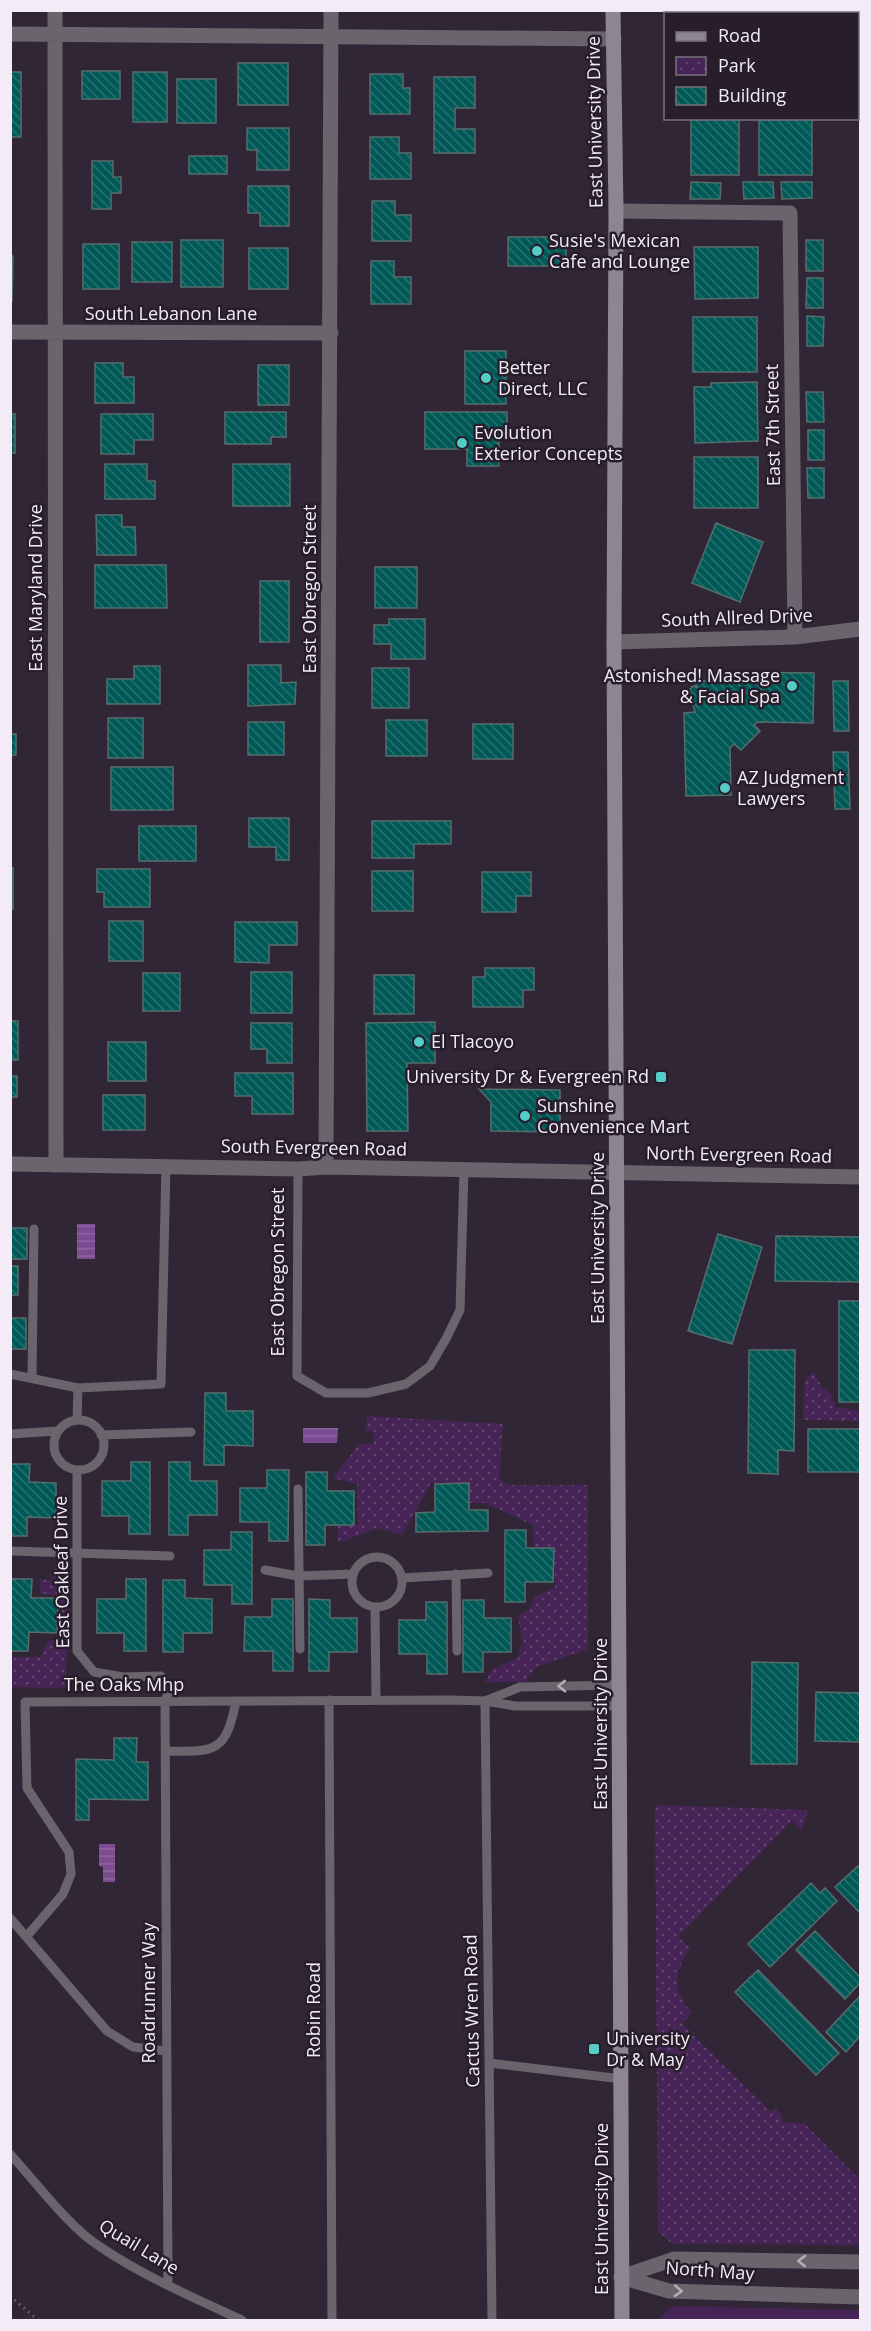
<svg xmlns="http://www.w3.org/2000/svg" width="871" height="2331" font-family="'Open Sans',sans-serif">
<style>
.grass{fill:#472456}
.park{fill:url(#park-dots)}
.water{fill:url(#water-rules)}
.building{fill:url(#building-back-hatch);stroke:#546e6c;stroke-width:1.5}
.lines{fill:none;stroke-linecap:round;stroke-linejoin:round}
.path{stroke:#706674;stroke-width:3;stroke-dasharray:1.5 4.5;stroke-linecap:butt}
.service{stroke:#6a656c;stroke-width:9}
.minor{stroke:#6a656c;stroke-width:15}
.tertiary{stroke:#6a656c;stroke-width:15}
.secondary{stroke:#8d8591;stroke-width:15}
.oneway{stroke:#b5afb8}
.poi-dot{fill:#54cdc6;stroke:#271d2b;stroke-width:2}
.labels{text-anchor:middle;stroke-width:5;stroke-linejoin:round;paint-order:stroke}
.street-label{font-size:18px;fill:#f3ecf6;stroke:#271d2b}
.poi-label{font-size:18px;fill:#f3ecf6;stroke:#271d2b;text-anchor:start}
</style>
<defs>
<pattern id="park-dots" width="8" height="8" patternUnits="userSpaceOnUse" patternTransform="scale(1.5)"><rect width="8" height="8" fill="#472456"/><path d="M2 2h.1M6 6h.1" fill="none" stroke="#62446f" stroke-width="1.8" stroke-linecap="round"/></pattern>
<pattern id="water-rules" width="6" height="5" patternUnits="userSpaceOnUse" patternTransform="scale(1.5)"><rect width="6" height="5" fill="#7c4b92"/><path d="M0 2.5h6" fill="none" stroke="#8f65a2"/></pattern>
<pattern id="building-back-hatch" width="6" height="6" patternUnits="userSpaceOnUse" patternTransform="scale(1.5)"><rect width="6" height="6" fill="#005956"/><path d="M-1 5l2 2M0 0l6 6M5-1l2 2" fill="none" stroke="#26716f"/></pattern>
</defs>
<rect width="100%" height="100%" fill="#312636"/>
<path class="grass" d="M672 2306 860 2310V2320H658Z"/>
<path class="park" d="M814 1372 823 1389 828 1390 836 1407 860 1411V1421L803 1420 805 1379Z
M367 1416 503 1424 499 1479 508 1485H588V1649L536 1667 525 1682H485L492 1670 518 1657 522 1642 518 1616 529 1610 534 1597 555 1588 554 1552 534 1549 533 1525 485 1503H470L469 1484 431 1483 402 1535 378 1528 338 1543V1525H358L357 1484 333 1478 359 1444H374L373 1431H366Z
M65 1560 68 1567 66 1688 11 1687V1657H41L48 1641 61 1639 60 1595 40 1594V1579L52 1580C53 1570 55 1563 65 1560Z
M655 1805 808 1810 802 1831 792 1821 678 1937 690 1948C674 1972 672 1991 692 2013L682 2024 771 2112 775 2108 782 2116V2122L804 2123 860 2180V2245L672 2244 658 2231Z"/>
<path class="water" d="M77 1224H95V1259H77Z
M303 1428H338L337 1443H303Z
M99 1844H115V1882H103V1867L99 1866Z"/>
<path class="building" d="M238 63H288V105H238Z
M82 71H120V99H82Z
M10 72H21V137H10Z
M133 72H167V122H133Z
M370 74H403V88H410V114H370Z
M434 77H475V108H455V129H475V153H434Z
M177 79H216V123H177Z
M691 118H739V175H691Z
M759 118H812V175H759Z
M247 128H289V170H257V150H247Z
M370 137H399V153H411V179H370Z
M189 156H227V174H189Z
M92 161H113V177H121V193H111V209H92Z
M691 182 721 183 720 199H690Z
M743 182H773L774 198 744 199Z
M781 182H812V198L782 199Z
M248 186H289V226H260V213H248Z
M372 201H395V215H411V241H372Z
M508 237H566V266H508Z
M181 240H223V287H181Z
M806 240H823V271H806Z
M132 242H172V282H132Z
M83 244H119V289H83Z
M694 247H758V298L695 299Z
M249 248H288V289H249Z
M10 255 13 256 12 301H10Z
M371 261H394V277H411V304H371Z
M807 278H823V308H806Z
M807 316 824 317 823 346H807Z
M693 317H757V372H693Z
M465 351H506V404H465Z
M95 363H123V377H134V403H95Z
M258 365H289V405H258Z
M757 382 758 441 695 443 694 387H711V383Z
M806 392H823L824 422H807Z
M225 412H286V437H271V444H225Z
M425 412H507V436H499V466H467V449H425Z
M10 414H15V453H10Z
M101 414H153V440H134V454H101Z
M808 430H824V460H808Z
M694 457H758V508H694Z
M105 464H147V481H155V499H105Z
M233 464H290V506H233Z
M807 468H824V498H808Z
M96 515H122V527H135L136 555H97Z
M716 523 763 542 740 602 692 583Z
M95 565H166L167 608H95Z
M375 567H417V608H375Z
M260 581H289V642H260Z
M389 619H425V659H391V644H374V625H389Z
M248 665H281V683L296 682 295 704 248 706Z
M134 666H160V704H107V679H134Z
M372 668H409V708H372Z
M716 672 814 673 813 723 757 722 754 725 760 731 741 750 734 744 730 748 731 795 686 796 684 713 695 712 689 690 693 686 699 688 695 685 699 681H716Z
M833 681H848L849 731H834Z
M108 718H143V758H108Z
M386 720H427V756H386Z
M248 722H284V755H248Z
M473 724H513V759H473Z
M10 734H16V755H10Z
M833 752H848L850 809H835Z
M111 767H173V810H111Z
M249 818H289V860H276V847H249Z
M372 821H451V844H414V858H372Z
M139 826H196V861H139Z
M10 868H13V909H10Z
M97 869H150V907H104V892H97Z
M372 871H413V911H372Z
M482 872H531V896H516V912H482Z
M109 921H143V961H109Z
M235 922H297V945H269V963L235 962Z
M485 968H534V990H523V1007H473V977H485Z
M251 972H292V1013H251Z
M143 973H180V1011H143Z
M374 975H414V1014H374Z
M10 1021H18V1060H10Z
M435 1022V1063H407L408 1131H367L366 1023Z
M251 1023H292V1063H267V1049H251Z
M108 1042H146V1081H108Z
M235 1073H293V1114H252V1096H235Z
M10 1076H17V1097H10Z
M479 1089 560 1090V1132L491 1131V1102Z
M103 1095H145V1130H103Z
M11 1228H27V1259H11Z
M718 1234 762 1247 732 1344 688 1331Z
M776 1236 860 1237V1282L775 1281Z
M10 1266H18V1295H10Z
M839 1301H860V1402H839Z
M10 1318H26V1349H10Z
M749 1350H795L794 1451 778 1450V1474L748 1473Z
M205 1393H226V1411H253V1446L224 1445V1465H204Z
M808 1429H860V1472H808Z
M131 1462H150V1534H129V1516H102V1481H131Z
M169 1462H190V1481H217V1515H188V1535H169Z
M10 1464H30L29 1482 56 1483V1518L27 1517V1536H10Z
M267 1470H289L288 1541H269V1522H240V1488H267Z
M306 1472H327V1491H354V1525H325V1545H306Z
M469 1483V1510H488V1531L416 1532V1513L435 1512V1484Z
M505 1530H526V1548H554L553 1582H525V1602H505Z
M231 1532H252V1604H232V1585H204V1550H231Z
M10 1579H32L31 1598H58L57 1633 29 1632 28 1651H10Z
M126 1579H146V1651H124V1633H97V1599H126Z
M163 1580H185V1598L212 1599V1633H183V1652H163Z
M272 1599H293V1671H273V1651H244L245 1617H272Z
M309 1599 330 1600V1618H357V1652H329V1671H309Z
M463 1600H484V1618H511V1652H483V1672H463Z
M426 1602H447V1674H427V1654H399V1620H426Z
M752 1662 798 1663 797 1764H751Z
M816 1692 860 1693V1742L815 1741Z
M114 1738H137L136 1762H148V1800L89 1799V1820H76V1759L114 1760Z
M858 1866 860 1869V1913L835 1887Z
M811 1883 820 1893 825 1888 837 1901 770 1967 748 1944Z
M815 1931 860 1977V1983L845 1999 796 1950Z
M758 1970 839 2053 816 2075 735 1992Z
M860 1996V2036L846 2052 826 2032Z"/>
<g class="lines">
<path class="path" d="M10 2296 38 2320"/>
<path class="service" d="M298 1169 297 1376 326 1393H368L406 1384 430 1366 447 1337 460 1310 464 1170
M10 1374 78 1388 161 1384 166 1165
M32 1377 34 1229
M77 1420 78 1388
M54 1445a25 25 0 1 1 50 0a25 25 0 1 1-50 0Z
M10 1434 58 1431
M101 1435 191 1432
M77 1470V1651L94 1672 123 1677 161 1676 170 1688 165 1701 168 2285
M298 1489 300 1649
M10 1551 170 1556
M352 1582a25 25 0 1 1 50 0a25 25 0 1 1-50 0Z
M265 1570 298 1576 353 1574
M456 1574 457 1651
M402 1578 488 1573
M375 1607 376 1700
M329 1700 332 2320
M485 1701 492 2320
M485 1701 520 1687 620 1685
M165 1751C215 1752 226 1753 236 1701
M10 1918 107 2031 133 2047 166 2051
M27 1936 63 1894 71 1874 69 1852 27 1788 25 1702 451 1700 485 1701 515 1706H620
M489 2063 622 2079
M10 2154C35 2181 69 2227 99 2246 143 2276 194 2298 242 2320"/>
<path class="minor" d="M55 10 56 1165
M10 34 614 39
M616 211 790 213 795 637
M10 332 331 333
M614 642 795 637 860 629
M326 1167 331 10
M621 2277 674 2259 860 2262
M621 2277 669 2291 860 2297"/>
<path class="tertiary" d="M10 1164 298 1169 326 1167 860 1177"/>
<path class="secondary" d="M613 10 616 211 614 642 622 2320"/>
</g>
<defs><path id="oneway-chevron" d="M-2-3.5L2.5 0L-2 3.5" fill="none" stroke-width="1.6" stroke-linecap="round" stroke-linejoin="round" transform="scale(1.5)"/></defs>
<g class="oneway">
<use href="#oneway-chevron" transform="translate(562 1686) rotate(179)"/>
<use href="#oneway-chevron" transform="translate(802 2261) rotate(-179)"/>
<use href="#oneway-chevron" transform="translate(678 2291) rotate(3)"/>
</g>
<g class="poi-dot">
<circle cx="537" cy="251" r="6"/>
<circle cx="486" cy="378" r="6"/>
<circle cx="462" cy="443" r="6"/>
<circle cx="792" cy="686" r="6"/>
<circle cx="725" cy="788" r="6"/>
<circle cx="419" cy="1042" r="6"/>
<rect x="655" y="1071" width="12" height="12" rx="3"/>
<circle cx="525" cy="1116" r="6"/>
<rect x="588" y="2043" width="12" height="12" rx="3"/>
</g>
<g class="labels">
<g class="street-label">
<text transform="translate(595 122) rotate(-91)" y="6">East University Drive</text>
<text x="171" y="320">South Lebanon Lane</text>
<text transform="translate(773 425) rotate(-91)" y="6">East 7th Street</text>
<text transform="translate(36 588) rotate(-90)" y="6">East Maryland Drive</text>
<text transform="translate(310 589) rotate(-90)" y="6">East Obregon Street</text>
<text transform="translate(737 618) rotate(-2)" y="6">South Allred Drive</text>
<text transform="translate(314 1148) rotate(1)" y="6">South Evergreen Road</text>
<text transform="translate(739 1155) rotate(1)" y="6">North Evergreen Road</text>
<text transform="translate(598 1238) rotate(-90)" y="6">East University Drive</text>
<text transform="translate(278 1272) rotate(-90)" y="6">East Obregon Street</text>
<text transform="translate(62 1572) rotate(-91)" y="6">East Oakleaf Drive</text>
<text x="124" y="1691">The Oaks Mhp</text>
<text transform="translate(601 1724) rotate(-90)" y="6">East University Drive</text>
<text transform="translate(149 1993) rotate(-90)" y="6">Roadrunner Way</text>
<text transform="translate(314 2010) rotate(-90)" y="6">Robin Road</text>
<text transform="translate(472 2011) rotate(-91)" y="6">Cactus Wren Road</text>
<text transform="translate(602 2209) rotate(-90)" y="6">East University Drive</text>
<text transform="translate(139 2247) rotate(31)" y="6">Quail Lane</text>
<text transform="translate(710 2271) rotate(4)" y="6">North May</text>
</g>
<g class="poi-label">
<text x="549" y="247">Susie's Mexican<tspan x="549" dy="21">Cafe and Lounge</tspan></text>
<text x="498" y="374">Better<tspan x="498" dy="21">Direct, LLC</tspan></text>
<text x="474" y="439">Evolution<tspan x="474" dy="21">Exterior Concepts</tspan></text>
<text x="780" y="682" text-anchor="end">Astonished! Massage<tspan x="780" dy="21">&amp; Facial Spa</tspan></text>
<text x="737" y="784">AZ Judgment<tspan x="737" dy="21">Lawyers</tspan></text>
<text x="431" y="1048">El Tlacoyo</text>
<text x="649" y="1083" text-anchor="end">University Dr &amp; Evergreen Rd</text>
<text x="537" y="1112">Sunshine<tspan x="537" dy="21">Convenience Mart</tspan></text>
<text x="606" y="2045">University<tspan x="606" dy="21">Dr &amp; May</tspan></text>
</g>
</g>
<rect width="871" height="2331" fill="none" stroke="#f3ecf6" stroke-width="24"/>
<rect x="664" y="12" width="195" height="108" fill="#271d2b" stroke="#79707c" stroke-width="1.5"/>
<rect x="676" y="32" width="30" height="9" fill="#8d8591" stroke="#79707c" stroke-width="1.5"/>
<text x="718" y="42" font-size="18" fill="#f3ecf6">Road</text>
<rect x="676" y="57" width="30" height="18" fill="url(#park-dots)" stroke="#79707c" stroke-width="1.5"/>
<text x="718" y="72" font-size="18" fill="#f3ecf6">Park</text>
<rect x="676" y="87" width="30" height="18" fill="url(#building-back-hatch)" stroke="#79707c" stroke-width="1.5"/>
<text x="718" y="102" font-size="18" fill="#f3ecf6">Building</text>
</svg>
